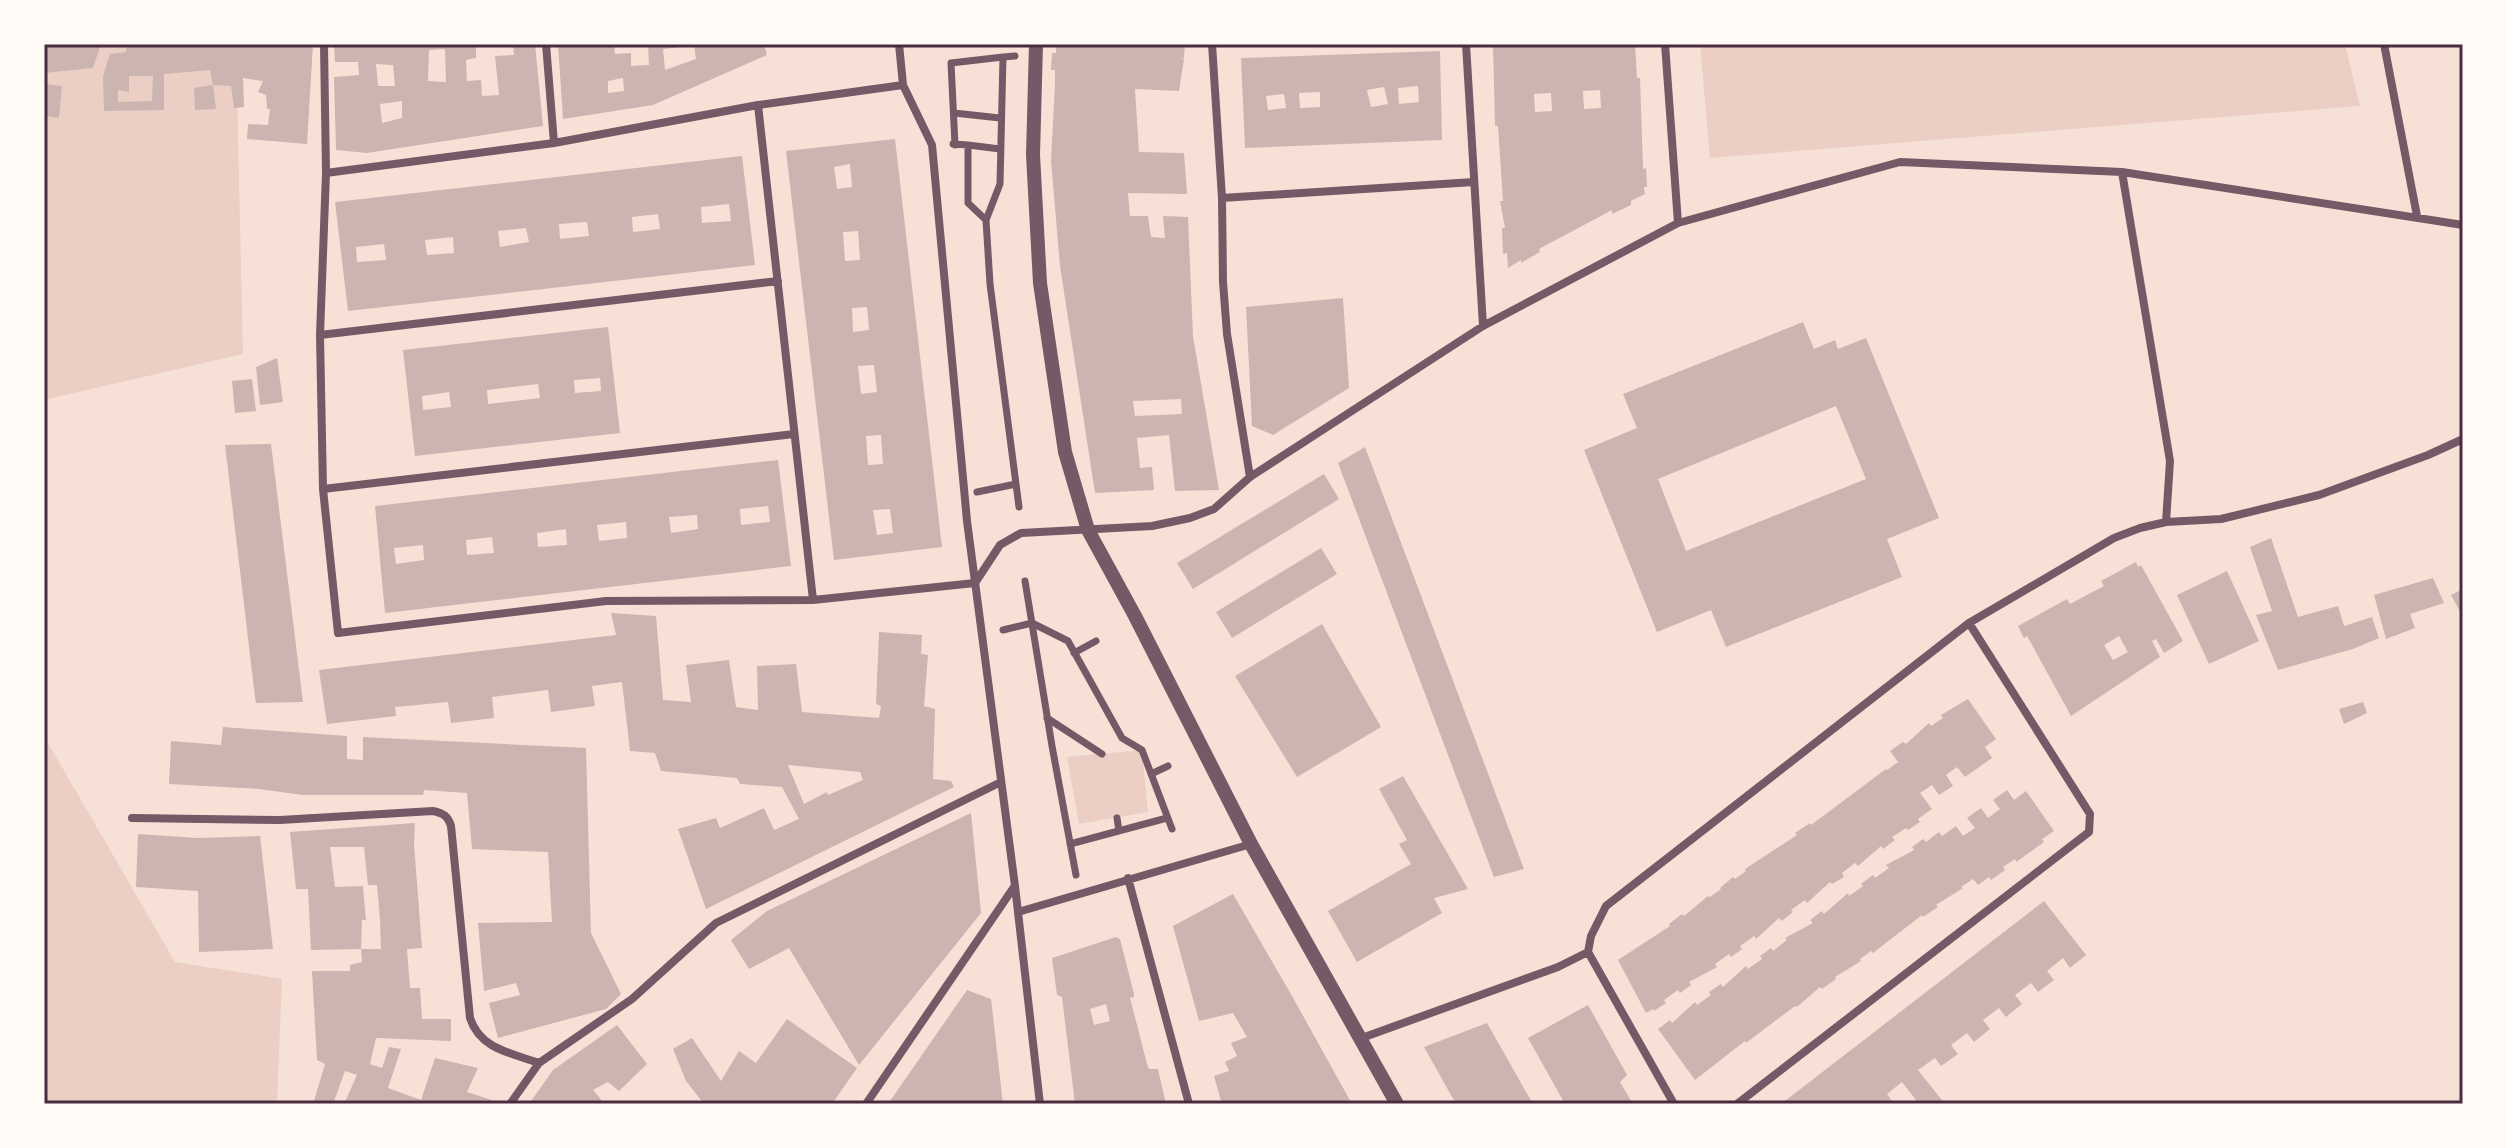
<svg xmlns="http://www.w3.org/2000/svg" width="2507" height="1148" font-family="Signika,sans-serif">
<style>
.green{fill:#ebcfc5}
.building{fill:#ccb4b1;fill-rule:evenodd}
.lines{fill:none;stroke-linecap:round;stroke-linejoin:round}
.pedestrian{stroke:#755966;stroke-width:7}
.minor{stroke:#755966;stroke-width:8}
.tertiary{stroke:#755966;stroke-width:14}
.neatline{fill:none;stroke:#4a2c40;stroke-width:3}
</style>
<rect width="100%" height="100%" fill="#f7e1d7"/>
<path class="green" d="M44 44 236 45 243 354 44 400Z
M1700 44H2345L2360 106 1710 158Z
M44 736 175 962 282 979 277 1104H44Z
M1142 750 1148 812 1079 824 1067 757Z"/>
<path class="building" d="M44 44H101L93 68 44 73Z
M126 44H313L307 144 247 139 248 124 268 125 270 109H267L266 95 258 92 263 81 243 78 244 107 234 108 231 86 213 85 210 70 164 74V110L104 111 103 76 110 54 126 52ZM129 76H153L152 101 118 102V90L129 92Z
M334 44H476V58L466 60 467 81 481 80 482 96 499 95 495 56 514 55 513 44H535L543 126 367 153 336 150 334 77 359 75 358 62H335ZM445 49 446 82 428 81 429 50ZM376 64 393 65 395 86H378ZM402 101V118L382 123 380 104Z
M558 44H614L615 54 631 53V66L649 65 648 44H680L681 47 663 49 665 70 696 59 694 44H764L767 55 653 105 563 119ZM623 78 624 91 608 93V81Z
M1056 44H1185L1184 58 1181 57 1184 59 1179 91 1135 89 1139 152 1184 153 1187 194 1128 193 1130 216H1148L1151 237 1165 238 1163 216 1188 217 1193 336 1219 490 1175 491 1169 435 1137 438 1140 468 1152 467 1154 490 1095 493 1060 266 1051 160 1055 84V70H1051L1052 53H1056ZM1181 399 1182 414 1135 416 1133 401Z
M1493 44H1635L1637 78H1640L1643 169 1646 168 1647 187H1644L1645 194 1631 201V205L1612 214V210L1539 249 1540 252 1521 263V260L1508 268 1507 253 1503 254 1502 228H1505L1500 201H1503L1498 126H1495ZM1600 90 1601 108 1584 109 1583 91ZM1551 93 1552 111 1535 112 1534 94Z
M1440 51 1442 140 1245 148 1241 58ZM1418 86 1419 102 1399 104 1398 88ZM1384 87 1388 104 1371 107 1367 90ZM1320 92V107L1300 108 1299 93ZM1284 94 1286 108 1268 110 1266 96Z
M44 84 62 86 59 118 44 116Z
M213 85 216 109 195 110 194 88Z
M895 139 942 547 834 560 786 151ZM850 164 852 187 837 189 834 167ZM858 231 860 260 845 261 843 232ZM867 307 869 330 853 332 852 308ZM874 365 877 392 861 394 858 366ZM881 435 883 464 868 465 866 436ZM890 509 893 533 877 535 873 510Z
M742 156 755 265 348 311 335 202ZM729 204 731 221 702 223 701 207ZM658 214 660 229 633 232 632 217ZM587 222 589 236 560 239 559 224ZM526 228 529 242 500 247 498 231ZM453 237 454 253 427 255 425 240ZM384 244 386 260 357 262 356 247Z
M1343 298 1349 388 1273 435 1252 426 1246 307Z
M1803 322 1814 349 1835 340 1838 349 1866 338 1939 518 1887 539 1902 577 1726 647 1711 610 1657 632 1584 450 1637 428 1623 394ZM1836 406 1866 479 1686 551 1658 479Z
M608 327 620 433 415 456 403 350ZM600 378 601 391 575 393 574 380ZM538 384 540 398 488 404 487 390ZM449 392 451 407 423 410 422 396Z
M277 358 283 402 260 405 256 367Z
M252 379 256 411 235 413 232 381Z
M271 444 303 702 256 703 255 697 225 445Z
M1365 447 1524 869 1494 877 1338 463Z
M778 460 791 566 385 613 375 506ZM768 506 770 522 741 525 740 509ZM697 515 698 529 671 533 669 517ZM626 522 627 538 599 541 597 525ZM566 529 567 545 538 547 537 533ZM492 537 494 553 467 555 466 540ZM423 545 424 560 396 564 394 548Z
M1324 474 1339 499 1193 589 1177 563Z
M2271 538 2298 617 2338 606 2344 626 2372 617 2379 638 2353 649 2278 670 2256 615 2272 611 2250 547Z
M1321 548 1337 574 1232 638 1216 612Z
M2136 562 2138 567 2141 565 2183 641 2164 653 2156 639 2152 641 2160 657 2071 716 2027 636 2024 638 2018 626 2067 599 2070 604 2104 586 2101 581ZM2119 636 2128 652 2113 660 2104 645Z
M2227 571 2259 641 2209 664 2177 595Z
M2433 578 2444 603 2410 614 2415 628 2386 639 2374 595Z
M2463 589V617L2451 595Z
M611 613 656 616 663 700 691 702 686 665 729 660 736 707 758 710 757 666 796 664 802 712 879 718 881 706 876 704 879 632 922 635 921 654 928 655 924 706 935 709 933 779 951 781 954 787 706 909 678 829 716 818 720 828 764 808 774 830 799 819 782 787 740 784 737 778 661 771 655 753 630 751 622 682 592 686 595 706 551 712 548 690 492 697 494 718 451 723 448 702 395 707 396 716 327 724 319 670 616 635ZM788 765 860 772 863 780 828 795 827 792 804 804Z
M1322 624 1381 727 1297 777 1235 676Z
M1968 699 1996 739 1985 747 1992 758 1965 777 1957 767 1946 775 1953 786 1939 795 1932 785 1920 793 1932 809 1918 819 1920 822 1908 830 1906 828 1892 837 1895 840 1883 849 1881 846 1858 866 1855 863 1842 873 1844 877 1832 884 1830 882 1807 903 1805 900 1791 910 1793 912 1782 921 1779 918 1756 939 1754 936 1740 946 1742 949 1731 957 1729 954 1715 964 1717 967 1689 982 1691 985 1680 993 1678 990 1664 1000 1666 1003 1654 1011 1653 1009 1646 1013 1618 960 1670 926 1669 924 1682 914 1684 916 1708 896 1710 897 1721 889 1720 888 1733 877 1735 879 1746 871 1745 869 1797 835 1795 833 1810 823 1811 825 1886 769 1887 770 1898 762 1890 751 1903 742 1906 744 1929 723 1931 726 1943 718 1941 715Z
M2363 702 2367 713 2344 724 2339 709Z
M223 727 347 736V759L363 760V737L586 748 591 933 621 994 606 1009 498 1038 489 1003 520 995 516 983 484 991 478 923 552 922 548 852 472 849 467 793 424 790 423 795H303L259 789 169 784 171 741 221 745Z
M1403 776 1468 889 1434 898 1442 913 1357 962 1328 911 1411 864 1399 844 1407 840 1379 789Z
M2007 790 2014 800 2026 791 2054 831 2042 839 2044 842 2016 862 2015 859 2003 867 2005 870 1991 880 1989 877 1978 885 1973 879 1961 887 1963 888 1936 905 1938 907 1923 917 1922 915 1873 953 1871 951 1860 959 1861 961 1835 977 1836 979 1822 989 1820 987 1797 1007 1795 1006 1746 1043 1745 1041 1695 1080 1658 1029 1670 1020 1672 1023 1695 1002 1697 1005 1711 995 1709 992 1721 984 1723 987 1746 966 1748 969 1762 959 1760 956 1771 948 1773 951 1787 940 1785 938 1813 923 1810 920 1822 911 1824 914 1848 893 1849 896 1863 886 1861 884 1873 875 1875 878 1889 868 1886 865 1914 850 1912 847 1923 839 1926 842 1939 832 1942 836 1956 826 1963 836 1975 828 1967 818 1981 808 1988 818 2000 809 1993 800Z
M971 813 981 913 859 1065 789 948 749 969 731 940 767 911Z
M415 823 414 844 422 948 407 949 410 988H420L422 1019H451V1041L376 1038 370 1064 382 1068 389 1047 401 1049 388 1088 421 1100 435 1058 478 1068 467 1092 492 1100 489 1104H344L357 1075 345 1071 333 1104H313L325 1064 317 1060 312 971H350V965L362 962 361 949H381L380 920 377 885H368L364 847H330L335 887 363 886 366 920H362L361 949 311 950 308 889H296L290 832Z
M138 834 198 838 260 836 273 949 199 952 198 891 136 887Z
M1233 894 1292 996 1352 1104H1222L1214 1076 1229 1071 1225 1062 1237 1056 1231 1043 1247 1037 1233 1013 1199 1021 1173 926Z
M2044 901 2086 955 2070 968 2063 958 2047 971 2054 980 2038 992 2031 983 2015 995 2022 1004 2006 1017 1999 1008 1983 1020 1990 1029 1974 1042 1967 1033 1951 1045 1958 1054 1941 1066 1935 1058 1918 1070 1945 1104H1911L1916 1100 1902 1082 1887 1094 1894 1104H1781Z
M1116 937 1120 939 1134 994V997L1130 998 1147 1064 1149 1069H1158L1166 1104H1075L1062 997 1057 995 1052 958ZM1106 1004 1110 1021 1094 1025 1090 1009Z
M967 990 991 999 1003 1104H888Z
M1588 1005 1627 1075 1620 1082 1633 1104H1565L1528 1038Z
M787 1019 857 1068 832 1104H704L686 1081 673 1049 692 1038 721 1081 739 1051 756 1063Z
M1487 1023 1533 1104H1456L1424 1047Z
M617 1025 647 1064 619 1091 608 1082 593 1090 604 1103 603 1104H529L553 1070Z"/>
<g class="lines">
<path class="pedestrian" d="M1015 56 1003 57 1000 184 986 220 990 284 1019 507
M954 113 1000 118
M953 144 968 145V203L986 220
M955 145 951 63 1003 57
M968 145 1000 149
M977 492 1016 484
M1025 581 1052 746 1076 875
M1003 630 1032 623 1068 641 1122 738 1142 750 1172 829
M1074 653 1096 641
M1047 718 1102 754
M1151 774 1168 766
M1117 818 1119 831
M1070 844 1167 818"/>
<path class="minor" d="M324 44 326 173 320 335 323 489 338 633 606 601 813 600 975 583 1000 545 1021 533 1152 526 1190 518 1214 509 1250 477 1483 326 1678 223 1900 162 2122 172 2463 225
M546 44 554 143
M899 44 903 85 932 145 967 521 1015 886 1040 1104
M1212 44 1222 198 1223 282 1227 334 1250 477
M1466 44 1483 326
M1665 44 1678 223
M2384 44 2417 216
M758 105 813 600
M2122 172 2170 461 2166 522
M326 173 554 143 758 105 903 85
M1222 198 1474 182
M320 335 778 281
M323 489 794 434
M132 818 280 820 433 811C443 813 448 816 451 826L470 1018C480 1049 511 1053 539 1063
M1128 878 1189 1104
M1018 912 1251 844
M1588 952 1591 936 1606 906 1969 623 2114 538 2140 528 2166 522 2221 519 2319 495 2428 455 2463 439
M1588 952 1674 1104
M1359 1039 1558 967 1588 952
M510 1104 539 1063 632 999 716 923 1001 782
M866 1104 1014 887
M1737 1104 2089 832 2090 814 1969 623"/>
<path class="tertiary" d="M1036 44 1033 155 1040 283 1065 452 1088 530 1135 616 1251 844 1397 1104"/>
</g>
<rect width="2507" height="1148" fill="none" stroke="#fffaf5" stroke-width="92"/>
<rect x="46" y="46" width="2415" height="1056" class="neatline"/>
</svg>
